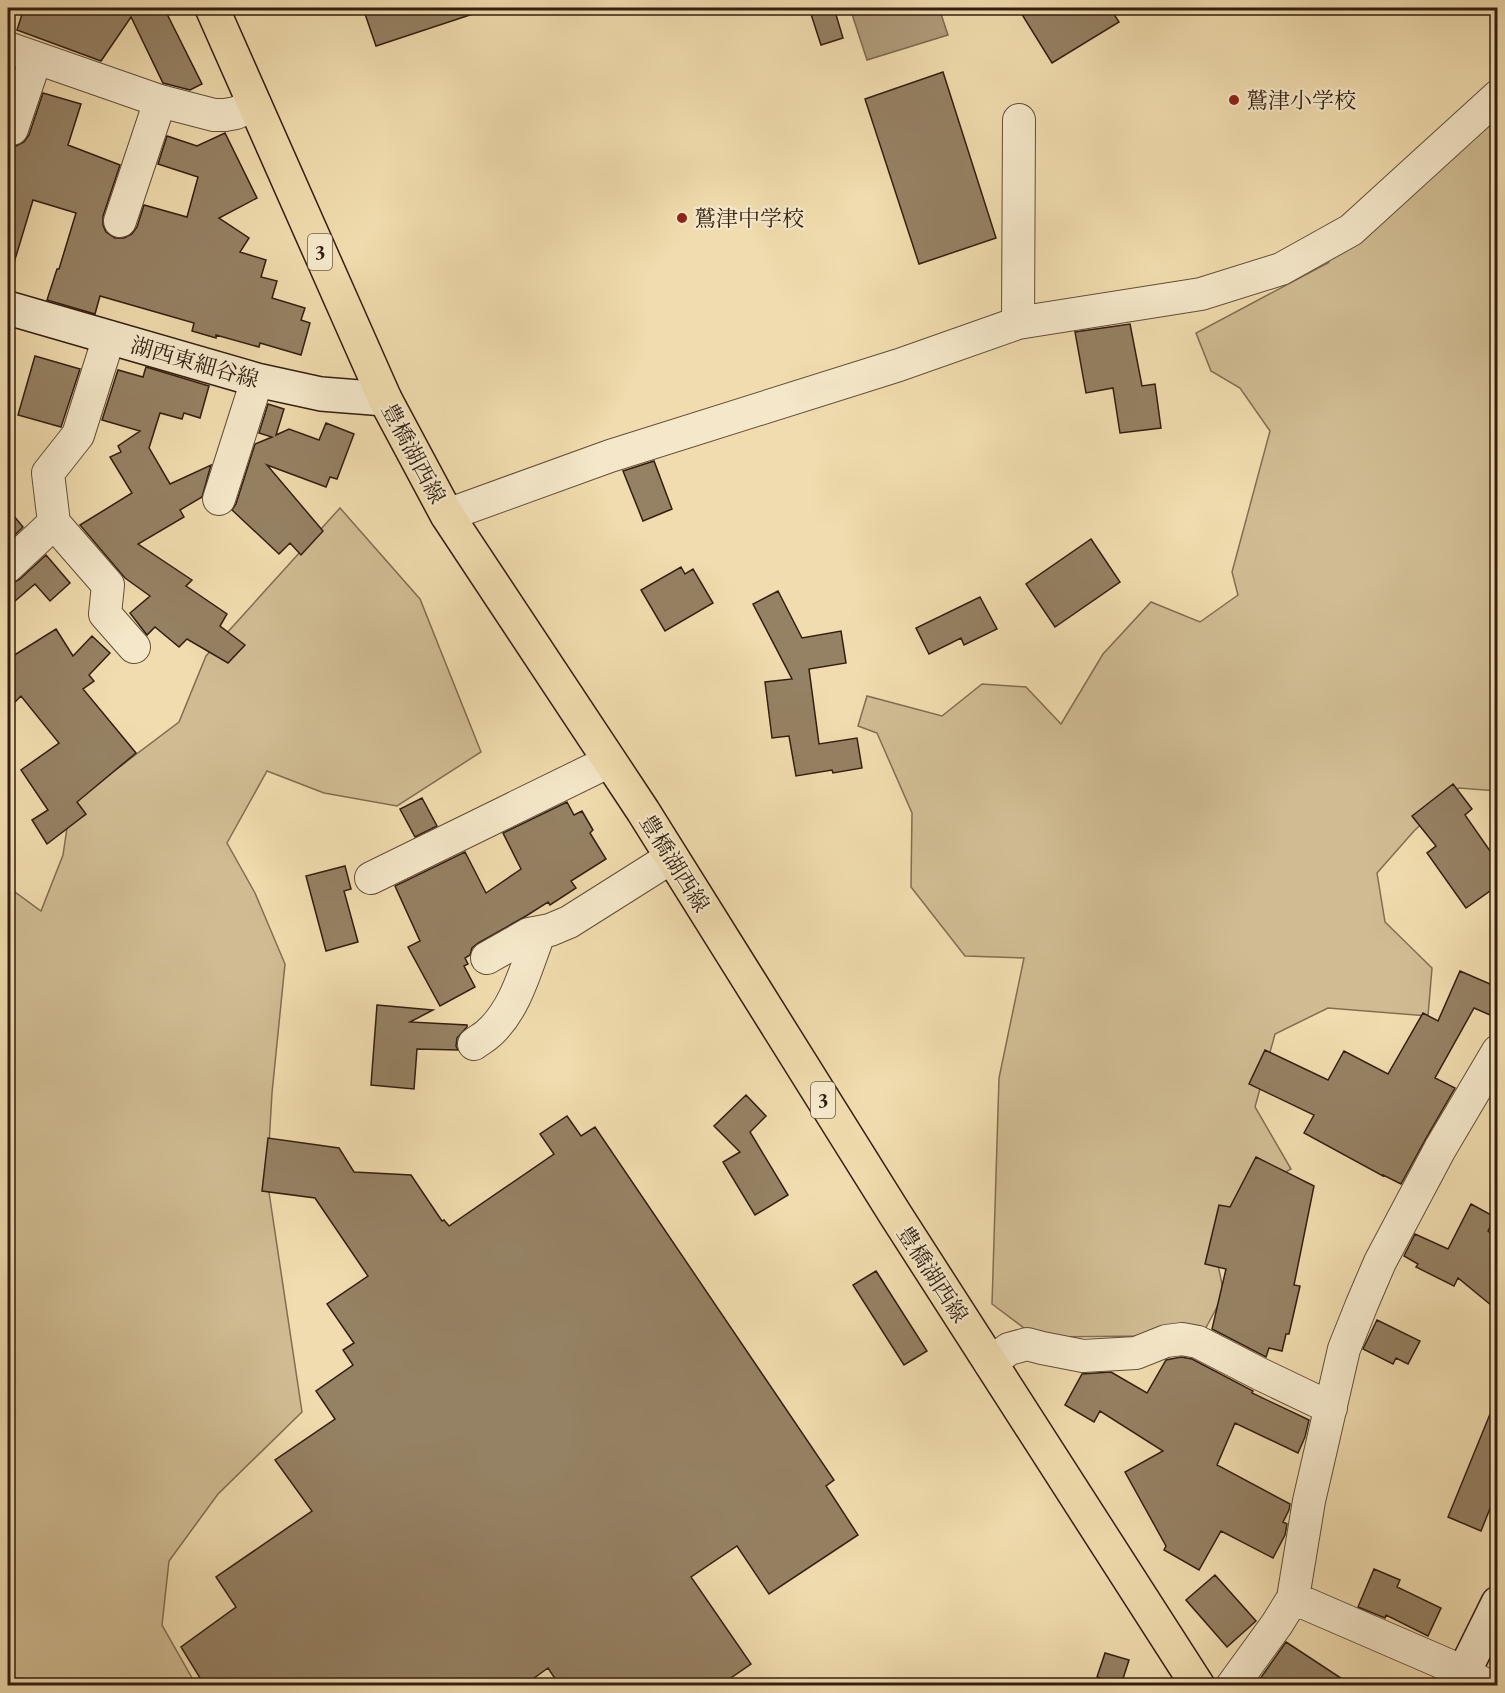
<svg xmlns="http://www.w3.org/2000/svg" width="1505" height="1693" font-family="'EB Garamond','Noto Serif JP',serif">
<style>
.green{fill:#d0bc93;stroke:#816d52;stroke-width:1.5}
.water{fill:#af9b79;stroke:#7d694f;stroke-width:1.5}
.building{fill:#958163;stroke:#321e11;stroke-width:1.5}
.lines{fill:none;stroke-linecap:round;stroke-linejoin:round}
.street-casing{stroke:#624e38;stroke-width:34}
.secondary-casing{stroke:#321e11;stroke-width:36}
.primary-casing{stroke:#321e11;stroke-width:36}
.street{stroke:#f5e8ca;stroke-width:32}
.secondary{stroke:#f5e8ca;stroke-width:33}
.primary{stroke:#f0dcae;stroke-width:33}
.poi-dot{fill:#8f2418;stroke:#f5e8ca;stroke-width:2}
.labels{text-anchor:middle;stroke-width:4.5;stroke-linejoin:round;paint-order:stroke}
.shield{fill:#f5e8ca;stroke:#6c5b48;stroke-width:1.5}
.shield-label{font-size:21px;font-weight:bold;fill:#321e11}
.poi-label{font-size:22px;fill:#321e11;stroke:#f5e8ca;text-anchor:start}
.street-label{font-size:22px;fill:#321e11;stroke:#f5e8ca}
</style>
<rect width="100%" height="100%" fill="#f0dcae"/>
<filter id="stains"><feTurbulence type="fractalNoise" baseFrequency=".00333" numOctaves="4"/><feColorMatrix values="0 0 0 0 .2 0 0 0 0 .09 0 0 0 0 .02 0 0 0 .5 -.17"/></filter>
<radialGradient id="worn" r=".72"><stop offset=".6" stop-color="#630" stop-opacity="0"/><stop offset="1" stop-color="#630" stop-opacity=".3"/></radialGradient>
<path class="green" d="M1497 96V791L1459 788 1414 831 1377 873 1385 922 1432 968 1428 1016 1328 1008 1275 1034 1255 1107 1291 1169 1239 1199 1215 1250 1224 1294 1202 1335 1152 1336 1036 1337 992 1304 999 1078 1024 958 965 956 911 887 912 813 877 733 858 726 867 696 942 716 982 684 1026 687 1061 724 1103 654 1151 602 1200 622 1238 595 1232 572 1270 431 1240 388 1211 371 1196 333 1328 263 1359 221Z
M340 508 420 599 481 752 397 806 324 793 267 771 227 843 255 893 285 964 272 1093 267 1179 302 1412 218 1494 169 1561 162 1625 196 1685H8V887L41 911 63 855 72 794 118 768 179 722 206 656Z"/>
<path class="water" d="M850 8H939L948 35 867 60Z"/>
<path class="building" d="M24 8H64L83 14 88 8H164L202 84 190 90 163 83 131 17 101 61 17 30Z
M363 8H478L479 12 376 46Z
M809 8H834L843 38 821 45Z
M1018 8H1110L1119 22 1052 63Z
M943 72 996 238 919 264 865 99Z
M43 93 81 104 68 145 120 165 103 216V225L106 232 115 238H124L132 234 137 227 144 205 187 217 198 177 158 164 167 136 197 146 225 133 257 198 219 218 249 238 240 252 266 260 261 277 277 281 272 298 305 308 301 320 310 323 301 355 260 343 259 347 216 335V338L192 331 194 323 100 296 95 314 47 300 57 269H59L76 213 33 200 13 266 8 265V146H16L24 142 29 135Z
M1130 324 1142 386 1155 384 1161 428 1120 433 1113 388 1086 393 1075 332Z
M35 356 80 369 61 427 18 415Z
M146 367 209 386 200 418 184 413 182 419 160 413 149 448 170 484 211 465 202 497 180 510 184 517 138 544 192 580 186 586 227 614 220 626 245 645 228 663 187 639 179 647 155 627 147 635 130 613 150 596 125 578 80 525 132 493 110 457 121 452 118 446 140 431 102 420 118 370 143 377Z
M268 404 284 409 276 435 289 429 319 440 326 423 354 434 337 479 330 477 326 487 267 465 323 531 301 555 290 543 279 554 232 510 236 504 255 444 272 437 259 433Z
M654 461 672 509 643 521 623 471Z
M8 509 23 527 8 542Z
M1091 539 1120 582 1055 627 1026 584Z
M46 555 70 583 50 601 35 584 8 607V583H13L20 579Z
M681 567 685 574 693 569 713 603 665 631 641 590Z
M778 591 802 638 841 631 846 663 809 669 819 744 857 738 862 768 833 773 832 770 796 776 789 736 772 738 765 682 792 679 753 604Z
M980 597 997 629 964 645 961 638 929 654 916 628Z
M56 629 73 656 92 636 110 653 89 675 94 681 83 689 136 753 77 802 86 814 47 844 32 820 48 810 21 770 59 743 21 696 8 709V659Z
M1453 784 1472 809 1465 815 1497 861V886L1466 908 1427 853 1436 846 1412 816Z
M422 798 437 826 415 837 400 809Z
M567 802 574 815 582 811 593 830 590 833 606 859 571 881 576 888 550 905 548 902 526 916 478 943 472 948 470 955 465 958 468 964 464 966 475 987 440 1006 408 947 420 941 395 886 465 852 486 893 521 869 503 833Z
M345 866 351 889 344 891 358 942 326 951 306 876Z
M1460 971 1497 987V1018L1474 1008 1435 1078 1455 1088 1425 1140 1401 1184 1383 1175V1176L1304 1133 1314 1115 1249 1084 1265 1050 1328 1080 1344 1051 1388 1074 1423 1013 1438 1021Z
M377 1005 433 1010 410 1022 467 1025V1027L457 1038 456 1046 458 1050 417 1049 414 1089 371 1085Z
M746 1095 766 1116 750 1132 788 1195 755 1215 723 1162 740 1152 714 1126Z
M567 1116 581 1136 595 1127 834 1480 826 1486 858 1535 769 1594 737 1546 691 1577 751 1664 719 1686H560L548 1668 523 1686H205L181 1647 236 1607 216 1577 312 1511 275 1460 335 1419 316 1391 353 1365 343 1350 354 1343 327 1304 368 1276 315 1198 262 1191 268 1138 339 1148 354 1172 411 1175 442 1221 444 1220 449 1226 554 1154 540 1134Z
M1256 1157 1314 1186 1294 1285 1300 1286 1289 1334H1286L1282 1351 1269 1348 1266 1357 1212 1329 1226 1269 1205 1264 1219 1205 1230 1207Z
M1471 1204 1495 1217 1488 1231 1497 1238V1310L1458 1278 1454 1286 1416 1267 1418 1264 1404 1256 1415 1234 1448 1249Z
M876 1271 927 1351 904 1365 853 1285Z
M1377 1320 1420 1341 1408 1364 1396 1358 1393 1364 1363 1349Z
M1181 1357 1192 1359 1253 1391 1252 1393 1309 1420 1305 1437 1298 1453 1235 1423 1217 1465 1290 1504 1289 1510 1283 1522 1287 1524 1285 1535 1273 1558 1221 1531 1199 1570 1164 1550 1166 1546 1125 1472 1163 1451 1100 1411 1094 1422 1065 1405 1082 1374 1111 1372 1147 1393 1166 1360Z
M1497 1397V1491L1481 1531 1448 1517Z
M1374 1569 1400 1580 1397 1587 1441 1608 1428 1636 1386 1615 1385 1618 1358 1607Z
M1215 1575 1256 1621 1227 1647 1186 1600Z
M1286 1642 1353 1686H1255Z
M1105 1653 1129 1660 1121 1685 1097 1677Z"/>
<g class="lines">
<g class="street-casing">
<path id="street" d="M8 48 160 101 214 115H225L236 113 255 104
M12 129 36 58
M120 221 160 101
M1018 323 1019 120
M219 499 257 380
M447 515 610 456 899 365 1018 323 1201 294 1281 269 1351 230 1498 96
M54 523 108 585 105 614 134 647
M8 566 54 523 48 473 78 435 109 337
M371 878 610 761
M487 958 529 934 550 930 569 922 672 857
M474 1044C479 1040 485 1037 489 1033 517 1008 526 966 540 932
M990 1363 1009 1349 1027 1344 1042 1348 1083 1356 1136 1353 1166 1341 1182 1339 1198 1342 1260 1374 1331 1408
M1293 1598 1464 1672 1487 1686
M1232 1686 1277 1624 1293 1598 1309 1501 1344 1349 1362 1304 1380 1262 1440 1149 1498 1051"/>
</g>
<g class="secondary-casing">
<path id="secondary" d="M8 308 257 380 321 394 385 399
M1457 1686 1498 1603"/>
</g>
<g class="primary-casing">
<path id="primary" d="M212 8 385 399 447 515 643 811 895 1214 1198 1686"/>
</g>
<use href="#street" class="street"/>
<use href="#secondary" class="secondary"/>
<use href="#primary" class="primary"/>
</g>
<g class="poi-dot">
<circle cx="1234" cy="100" r="6"/>
<circle cx="682" cy="218" r="6"/>
</g>
<g class="labels">
<g class="shield">
<rect x="308" y="234" width="24" height="36" rx="4.5"/>
<rect x="811" y="1082" width="24" height="36" rx="4.5"/>
</g>
<g class="shield-label">
<text x="320" y="259">3</text>
<text x="823" y="1107">3</text>
</g>
<g class="poi-label">
<text x="1246" y="108">鷲津小学校</text>
<text x="694" y="226">鷲津中学校</text>
</g>
<g class="street-label">
<text transform="translate(195 362) rotate(16)" y="8">湖西東細谷線</text>
<text transform="translate(414 453) rotate(62)" y="8">豊橋湖西線</text>
<text transform="translate(675 863) rotate(58)" y="8">豊橋湖西線</text>
<text transform="translate(933 1274) rotate(57)" y="8">豊橋湖西線</text>
</g>
</g>
<rect width="1505" height="1693" fill="none" stroke="#f0dcae" stroke-width="30"/>
<rect x="9" y="9" width="1487" height="1675" fill="none" stroke="#321e11" stroke-width="3"/>
<rect x="15" y="15" width="1475" height="1663" fill="none" stroke="#321e11" stroke-width="1.5"/>
<rect width="100%" height="100%" filter="url(#stains)"/>
<rect width="100%" height="100%" fill="url(#worn)"/>
</svg>
